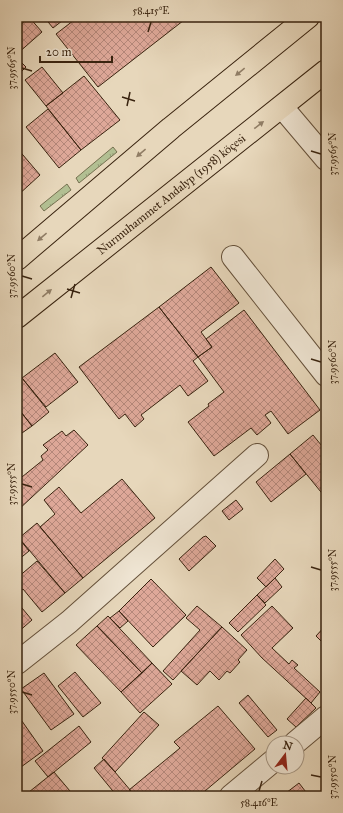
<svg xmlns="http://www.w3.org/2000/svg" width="343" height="813" font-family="'IM FELL Great Primer',serif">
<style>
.grass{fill:url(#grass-tufts);stroke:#767150}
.building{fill:url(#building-cross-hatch);stroke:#39230f}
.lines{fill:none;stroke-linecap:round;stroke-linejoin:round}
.minor-casing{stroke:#64503a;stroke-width:24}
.major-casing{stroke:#39230f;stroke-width:24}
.minor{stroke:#efe5d3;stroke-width:22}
.major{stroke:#e7d7bb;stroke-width:22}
.oneway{fill:#907d65}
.ticks{fill:none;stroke:#39230f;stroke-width:1.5}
.labels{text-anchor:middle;stroke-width:3.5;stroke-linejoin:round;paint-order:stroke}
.street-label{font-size:12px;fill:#39230f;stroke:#efe5d3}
.neatline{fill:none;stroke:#39230f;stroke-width:1.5}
.ticks-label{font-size:10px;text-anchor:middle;fill:#39230f}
</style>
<defs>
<pattern id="grass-tufts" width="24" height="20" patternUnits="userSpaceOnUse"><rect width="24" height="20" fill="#b2bf92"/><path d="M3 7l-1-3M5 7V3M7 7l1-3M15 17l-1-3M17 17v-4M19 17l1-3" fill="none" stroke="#929b76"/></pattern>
<pattern id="building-cross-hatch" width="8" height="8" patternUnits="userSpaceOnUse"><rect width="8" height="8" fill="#dea899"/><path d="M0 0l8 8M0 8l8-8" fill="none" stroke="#b5887b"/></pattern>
</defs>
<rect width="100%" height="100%" fill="#e7d7bb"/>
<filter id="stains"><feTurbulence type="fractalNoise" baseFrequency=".005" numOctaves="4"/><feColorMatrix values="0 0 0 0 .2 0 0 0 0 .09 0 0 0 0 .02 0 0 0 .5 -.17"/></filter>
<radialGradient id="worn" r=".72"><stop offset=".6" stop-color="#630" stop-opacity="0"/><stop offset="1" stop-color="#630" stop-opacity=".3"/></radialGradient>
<path class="grass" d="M113 147 117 152 79 183 76 178Z
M67 184 71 190 44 211 40 206Z"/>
<path class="building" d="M29 17 42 32 17 54V28Z
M44 17H67L53 28Z
M78 17H188L98 87 56 34Z
M17 58 26 67 17 76Z
M42 67 63 93 46 106 25 80Z
M84 76 120 120 81 150 46 106Z
M48 109 81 150 59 168 26 127Z
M17 148 40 175 17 196Z
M211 267 239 303 201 332 212 347 198 357 159 307Z
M159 307 198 357 193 361 208 381 188 396 180 385 141 415 144 419 135 427 125 414 119 419 79 367Z
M244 310 320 410 288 434 271 411 265 415 271 423 257 435 251 428 214 456 188 422 209 406 208 404 224 392 198 357 212 347 206 339Z
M55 353 78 382 46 407 22 378Z
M22 378 49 412 32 426 17 407V382Z
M17 407 32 426 22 433 17 427Z
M74 430 88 445 17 511V481L43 460 41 456 48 450 43 445 62 431 66 436Z
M313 435 326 451 325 497 290 454Z
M290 454 306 474 271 502 256 482Z
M122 479 155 518 83 578 40 527 55 514 44 500 59 487 81 513Z
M236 500 243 509 229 520 222 511Z
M37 523 83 578 65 593 19 538Z
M17 536 29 551 17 561Z
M206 536 216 546 189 571 179 559 203 537Z
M275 559 284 569 266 587 257 578Z
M37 561 65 593 42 612 23 589 17 593V578Z
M275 578 282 587 265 603 257 595Z
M151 579 186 615 153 647 119 611Z
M257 595 266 605 238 632 229 623Z
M17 602 32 620 17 633Z
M197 606 222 627 173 680 163 671 200 630 186 618Z
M272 606 293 628 272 648 289 664 292 660 298 665 294 668 320 692 311 703 262 658 241 635Z
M119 611 128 621 120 628 110 618Z
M108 616 152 663 142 673 97 626Z
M326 625V646L316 636Z
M97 626 142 673 121 692 76 645Z
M222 627 247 650 238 660 240 662 230 673 227 671 219 680 210 671 197 685 181 671Z
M152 663 172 684 140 713 121 692Z
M75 672 101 703 83 717 58 686Z
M44 673 74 714 51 730 21 689Z
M248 695 277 730 268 737 239 703Z
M306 698 316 708 296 727 287 719Z
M218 706 255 749 199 796H125L131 791 129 790 180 748 174 742Z
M144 712 159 725 115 772 102 758Z
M17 714 43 751 21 767 17 761Z
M79 726 91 742 48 777 35 761Z
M104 759 131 791 125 796H117L94 768Z
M54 772 70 791 63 796H24Z
M299 783 309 796H282Z"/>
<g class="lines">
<g class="minor-casing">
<path id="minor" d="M282 107 326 159
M233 257 326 375
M17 663 69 622 257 455
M295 743 326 717
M231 796 273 761"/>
</g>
<g class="major-casing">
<g id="major">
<path d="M17 259 171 128 308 17"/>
<path id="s1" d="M17 317 326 71"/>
</g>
</g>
<use href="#minor" class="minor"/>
<use href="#major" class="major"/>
</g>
<defs><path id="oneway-solid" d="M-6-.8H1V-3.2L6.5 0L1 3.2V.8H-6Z"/></defs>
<g class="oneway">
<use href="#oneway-solid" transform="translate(240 72) rotate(141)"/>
<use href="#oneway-solid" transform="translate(259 125) rotate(-38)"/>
<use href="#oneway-solid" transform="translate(141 153) rotate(140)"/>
<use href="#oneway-solid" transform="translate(42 237) rotate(140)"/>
<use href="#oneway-solid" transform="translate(47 293) rotate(-39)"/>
</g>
<path class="ticks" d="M148 32 151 22M22 68 32 71M122 97 135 101M127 106 130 92M311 151 321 154M22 276 32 279M67 289 80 293M71 298 75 284M311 359 321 362M22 484 32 487M311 567 321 570M22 692 32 695M311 775 321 777M259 791 262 781"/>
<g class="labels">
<g class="street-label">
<text dy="4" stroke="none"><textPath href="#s1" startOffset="197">Nurmuhammet Andalyp (1958) köçesi</textPath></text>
</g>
</g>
<rect width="343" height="813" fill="none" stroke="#e7d7bb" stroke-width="44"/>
<g transform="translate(285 755) rotate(16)"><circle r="19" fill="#efe5d3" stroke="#a69785"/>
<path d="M0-3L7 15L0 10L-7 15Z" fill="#8f2418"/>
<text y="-6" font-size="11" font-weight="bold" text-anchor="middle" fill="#39230f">N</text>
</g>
<path d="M40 56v6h72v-6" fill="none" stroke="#39230f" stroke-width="2"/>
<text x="46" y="56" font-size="12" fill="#39230f" stroke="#efe5d3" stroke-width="3" paint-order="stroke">20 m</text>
<rect x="22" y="22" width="299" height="769" class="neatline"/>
<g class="ticks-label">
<text x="151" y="14">58.415°E</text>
<text transform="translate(11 68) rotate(-90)" y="4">37.9565°N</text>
<text transform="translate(332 154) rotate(-90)" y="4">37.9565°N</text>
<text transform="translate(11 276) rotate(-90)" y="4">37.9560°N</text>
<text transform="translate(332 362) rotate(-90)" y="4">37.9560°N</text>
<text transform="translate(11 484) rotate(-90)" y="4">37.9555°N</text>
<text transform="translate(332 570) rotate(-90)" y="4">37.9555°N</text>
<text transform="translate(11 692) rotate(-90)" y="4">37.9550°N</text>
<text transform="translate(332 777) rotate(-90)" y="4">37.9550°N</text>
<text x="259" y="806">58.416°E</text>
</g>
<rect width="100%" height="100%" filter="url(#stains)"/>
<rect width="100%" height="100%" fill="url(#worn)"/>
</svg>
